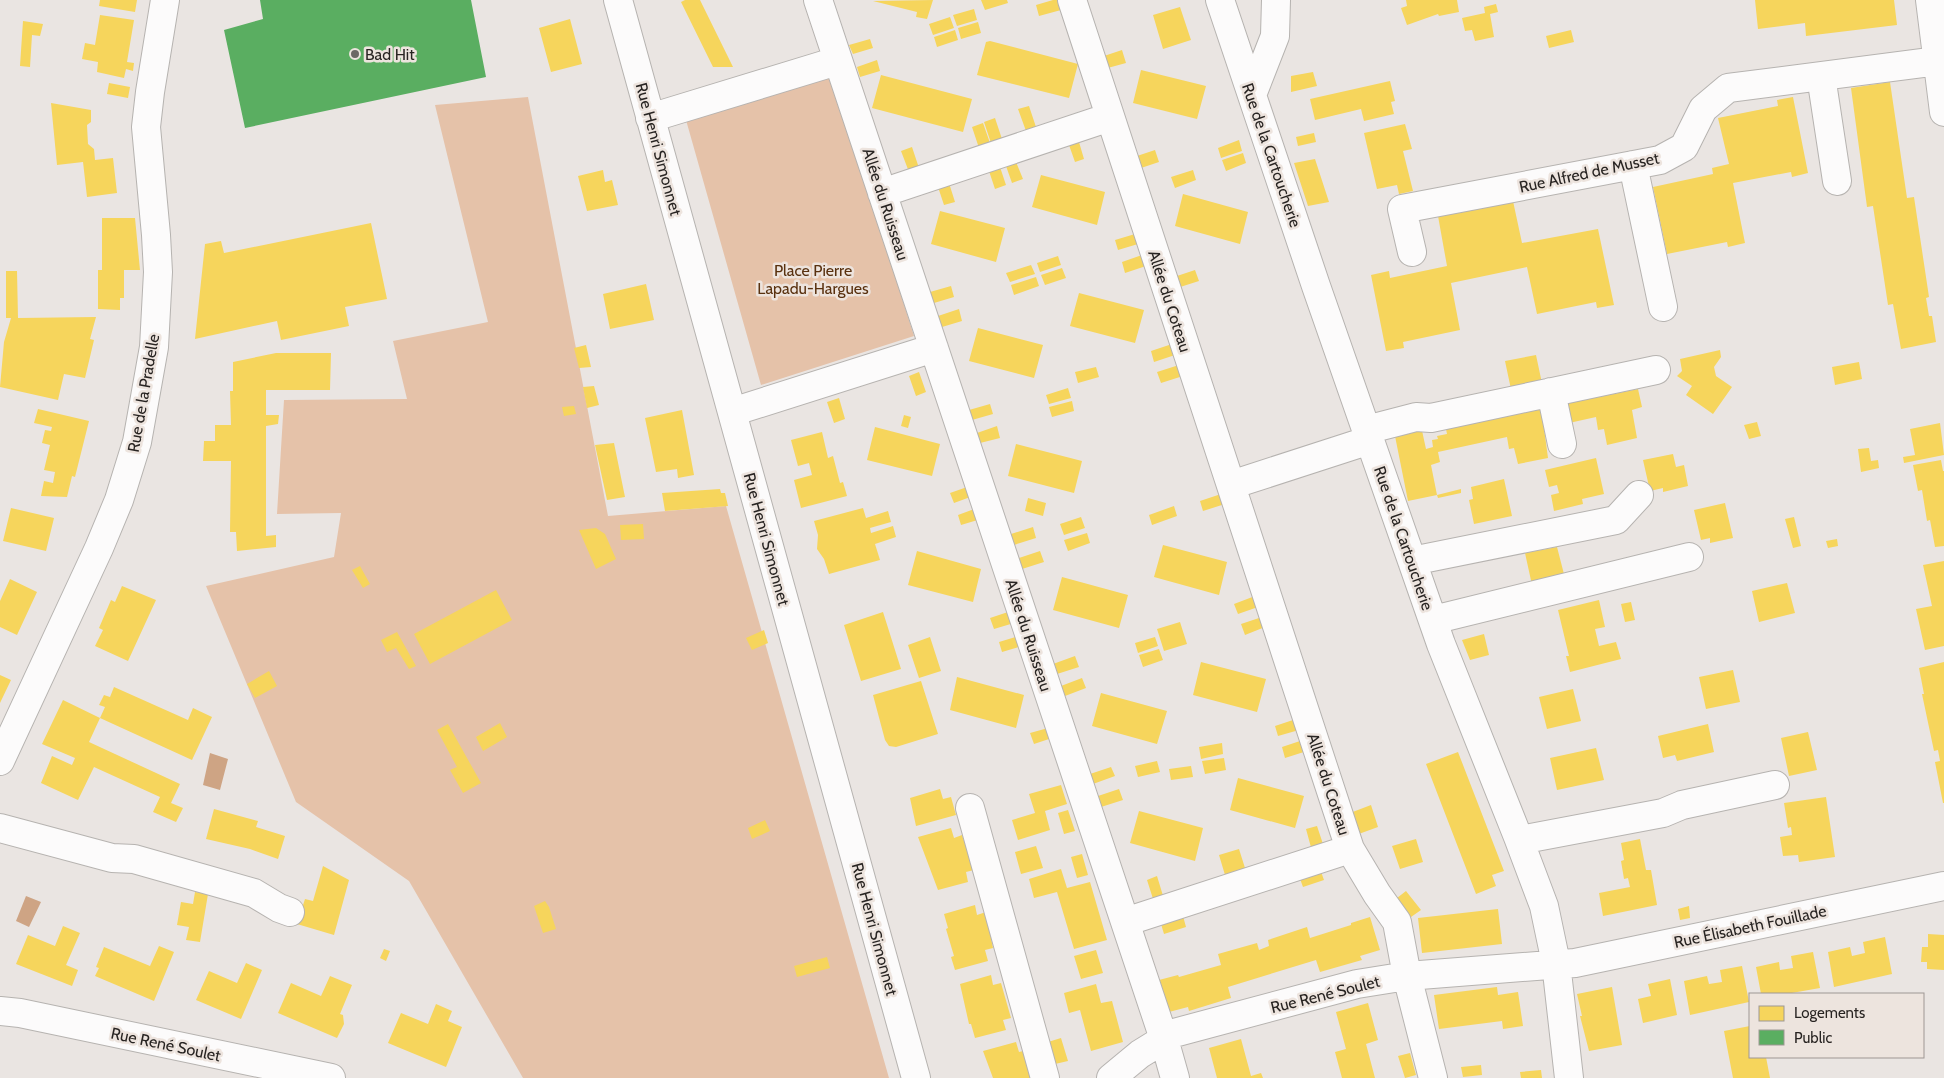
<svg xmlns="http://www.w3.org/2000/svg" width="1944" height="1078" font-family="Cabin,sans-serif">
<style>
.green{fill:#e5c2a9}
.water{fill:#cea484}
.homes{fill:#f6d55c}
.public{fill:#5aae61}
.lines{fill:none;stroke-linecap:round;stroke-linejoin:round}
.minor-casing{stroke:#b6b3b0;stroke-width:30}
.minor{stroke:#fcfbfb;stroke-width:28}
.poi-dot{fill:#6c6865;stroke:#ede4de;stroke-width:2}
.labels{text-anchor:middle;stroke-width:5;stroke-linejoin:round;paint-order:stroke}
.poi-label{font-size:16px;fill:#282422;stroke:#ede4de;text-anchor:start}
.street-label{font-size:16px;fill:#282422;stroke:#ede4de}
.park-label{font-size:16px;fill:#59310f;stroke:#ede4de}
</style>
<rect width="100%" height="100%" fill="#eae5e2"/>
<path class="green" d="M831 74 914 336 761 385 686 120Z
M528 97 608 516 726 506 889 1078H523L409 881 296 802 206 586 334 557 341 513 277 514 284 400 407 399 393 341 488 322 435 105Z"/>
<path class="water" d="M210 753 228 759 220 790 203 785Z
M26 896 41 902 29 927 16 921Z"/>
<path class="homes" d="M100 0H137L135 12 99 6Z
M685 0H700L733 67H713L681 2Z
M933 0 927 19 916 17 917 12 873 1Z
M981 0H1007L1008 3 985 10Z
M1053 0H1058L1061 10 1039 16 1036 5Z
M1406 0H1457L1459 12 1439 16 1438 14 1407 25 1401 8 1407 6Z
M1755 0H1894L1897 25 1806 36 1805 23 1758 29Z
M1496 4 1498 12 1490 14 1494 37 1475 41 1472 30 1465 31 1462 18 1485 13 1484 7Z
M1180 7 1191 40 1163 49 1153 15Z
M974 9 977 20 957 26 953 15Z
M100 15 134 20 127 62 134 63 133 71 126 69 124 78 97 72 98 62 82 59 85 43 95 45Z
M950 17 954 28 933 35 929 24Z
M570 19 582 64 551 72 539 28Z
M23 21 43 24 40 36 32 35 30 67 20 66Z
M978 22 981 33 961 39 958 28Z
M955 30 958 40 937 47 934 37Z
M1571 30 1574 42 1549 48 1546 36Z
M870 39 873 48 853 54 849 45Z
M990 41 1078 64 1069 98 977 75 986 42Z
M1122 50 1126 63 1104 69 1101 57Z
M877 60 880 71 860 77 857 67Z
M1141 70 1206 86 1197 119 1133 103Z
M1313 72 1317 86 1291 92V76Z
M881 75 972 99 963 132 872 108Z
M1390 81 1395 101 1391 102 1394 114 1364 121 1361 109 1315 120 1310 99Z
M1890 82 1907 198 1914 197 1929 297 1926 298 1929 316H1932L1936 342 1901 349 1893 304 1888 305 1873 206 1867 207 1851 88Z
M109 83 130 87 128 98 107 94Z
M1793 97 1808 173 1792 177 1791 172 1733 183 1745 243 1728 247 1727 242 1667 254 1653 187 1713 174 1712 168 1729 164 1718 118 1778 106 1777 100Z
M51 103 91 110V122L87 125 88 144 94 149 95 160 113 158 117 193 87 197 83 162 57 165Z
M1029 106 1036 127 1026 131 1018 109Z
M995 118 1002 139 991 143 984 122Z
M983 123 990 143 979 148 972 127Z
M1405 124 1412 149 1403 151 1413 191 1399 194 1397 185 1377 189 1364 133Z
M1314 133 1316 142 1298 146 1296 137Z
M1239 140 1242 151 1221 158 1218 148Z
M1079 142 1084 159 1075 162 1069 145Z
M912 147 919 168 909 172 901 151Z
M1155 150 1159 162 1138 169 1134 157Z
M1243 153 1246 163 1226 171 1222 160Z
M1315 159 1329 202 1308 206 1294 163Z
M1016 162 1023 179 1012 183 1006 166Z
M1000 167 1006 185 995 189 989 171Z
M603 170 605 182 612 180 618 205 587 211 578 176Z
M1193 170 1196 180 1175 188 1171 177Z
M1041 175 1105 192 1097 225 1032 207Z
M949 183 955 202 944 205 938 187Z
M1183 194 1248 212 1240 244 1175 226Z
M1513 201 1522 243 1598 229 1614 305 1597 308 1596 302 1537 314 1527 267 1451 283 1460 330 1403 342 1404 348 1386 351 1371 275 1389 271 1390 278 1447 266 1438 216Z
M940 211 1005 228 996 262 931 244Z
M102 218H135L140 270H124V298H120V310L98 309V270H102Z
M371 223 387 299 345 307 349 326 281 340 277 321 195 339 205 244 221 241 224 253Z
M1135 234 1138 244 1118 250 1115 240Z
M1142 255 1146 266 1125 273 1122 262Z
M1058 256 1061 265 1040 272 1037 263Z
M1031 265 1035 274 1010 282 1006 273Z
M1062 268 1066 278 1045 285 1041 275Z
M1195 270 1199 281 1177 288 1174 277Z
M6 271H17L18 318 96 317 90 339 94 340 85 378 64 374 58 400 0 387 4 342 11 318H6Z
M1036 277 1039 286 1014 295 1011 285Z
M646 284 654 320 610 329 603 294Z
M951 286 954 297 934 303 930 292Z
M1079 293 1144 310 1135 343 1070 326Z
M959 309 962 321 942 327 938 316Z
M978 328 1043 345 1034 378 969 361Z
M1172 344 1175 355 1154 362 1151 351Z
M586 345 591 367 579 368 574 348Z
M1720 350 1721 357 1714 367 1716 376 1732 387 1713 414 1686 395 1692 386 1677 376 1682 371 1680 359Z
M276 353H331L330 390H266V415H279L278 424 266 426V536L276 535V547L237 551 236 532H230L231 461H203L204 441H215V425H231L230 391H233V362Z
M1536 355 1543 388 1512 394 1505 361Z
M1859 362 1862 379 1835 385 1832 367Z
M1179 365 1183 376 1161 383 1157 372Z
M1096 367 1099 377 1078 383 1075 372Z
M919 372 926 392 916 396 909 376Z
M594 386 599 405 587 408 583 387Z
M1068 388 1071 398 1049 404 1046 395Z
M1638 389 1642 407 1632 410 1637 438 1607 445 1604 429 1598 430 1596 417 1569 423 1564 404Z
M839 398 845 419 834 423 827 402Z
M1072 401 1074 411 1052 417 1049 407Z
M990 404 993 414 972 420 969 410Z
M574 406 576 414 564 416 562 407Z
M1544 408 1548 428H1544L1548 458 1518 464 1514 448 1509 449 1507 437 1438 452 1440 462 1431 465 1437 495 1408 501 1395 436 1406 434 1405 429 1421 426 1426 449 1433 447 1432 440 1438 439 1437 436 1447 434 1446 429Z
M38 409 89 421 75 477 72 476 67 497 41 496 44 481 53 483 55 472 44 470 50 445 42 443 45 430 51 431 52 427 34 423Z
M682 410 694 475 678 478 677 469 656 472 645 418Z
M904 415 911 417 908 428 901 426Z
M1757 422 1761 436 1749 439 1744 425Z
M1940 423 1944 455 1904 463 1903 457 1915 455 1910 429Z
M997 426 1000 438 980 443 977 433Z
M875 427 940 444 932 476 867 460Z
M822 432 828 458 833 456 840 483 843 482 847 496 801 508 794 480 812 475 809 463 798 466 791 440Z
M614 443 625 497 607 500 595 445Z
M1016 444 1082 461 1074 493 1008 476Z
M1869 448 1871 461 1878 460 1879 468 1861 472 1858 449Z
M1673 454 1676 467 1684 465 1688 486 1663 492V488L1650 491 1643 460Z
M1596 458 1604 494 1582 499 1583 504 1554 511 1551 495 1559 493 1557 485 1549 487 1545 470Z
M1941 460 1943 471H1944V546L1935 547 1930 520 1927 521 1922 490 1918 491 1913 465Z
M1504 479 1512 516 1474 524 1469 500 1473 499 1471 487Z
M970 486 973 496 954 503 950 493Z
M720 489 721 493H725L728 506 665 511 662 493Z
M1461 489V493L1438 498 1437 495Z
M1221 494 1225 504 1203 511 1200 501Z
M1028 498 1046 503 1043 516 1025 511Z
M1725 503 1733 538 1710 543V538L1701 540 1694 510Z
M1174 506 1177 516 1152 525 1149 515Z
M11 508 54 518 46 551 3 541Z
M863 508 866 518 888 511 891 522 870 528 871 533 893 526 896 537 875 544 880 560 829 574 824 559 817 549 818 535 814 521Z
M977 508 981 519 961 525 958 515Z
M1081 517 1085 528 1064 535 1060 524Z
M1794 517 1801 546 1793 548 1785 519Z
M643 524 644 539 621 540 620 525Z
M1033 527 1036 538 1014 545 1011 534Z
M596 528 605 534 616 559 596 569 579 530Z
M1087 533 1090 543 1068 551 1064 540Z
M1837 539 1838 546 1828 548 1826 541Z
M1163 545 1227 562 1219 595 1154 577Z
M1557 547 1565 578 1532 585 1525 553Z
M917 551 981 569 973 602 908 585Z
M1040 551 1044 562 1022 569 1019 558Z
M1944 561V646L1925 650 1916 609 1932 606 1923 565Z
M360 566 370 584 363 588 352 570Z
M1062 577 1128 595 1119 628 1053 610Z
M10 579 37 592 17 635 0 627V601Z
M1787 583 1795 613 1759 622 1752 591Z
M122 586 156 600 128 661 95 646 103 630 99 628 111 600 115 602Z
M496 590 512 620 430 664 414 634Z
M1255 596 1258 607 1238 614 1234 604Z
M1599 600 1605 627 1595 629 1599 646 1616 642 1621 659 1570 672 1566 656H1569L1558 610Z
M1631 602 1635 620 1625 622 1621 604Z
M1011 611 1014 623 994 629 990 618Z
M883 612 901 669 861 681 844 625Z
M1262 617 1265 627 1245 635 1241 624Z
M1180 622 1187 644 1164 651 1157 629Z
M764 630 768 643 752 650 746 638Z
M397 632 416 666 409 669 396 648 387 652 381 640Z
M1484 634 1489 655 1470 660 1462 640Z
M1019 636 1022 646 1002 652 999 642Z
M930 637 941 671 919 678 908 645Z
M1155 637 1158 646 1138 653 1135 643Z
M1159 649 1163 660 1143 667 1139 655Z
M1075 656 1079 667 1057 674 1053 664Z
M1201 662 1266 679 1257 712 1193 695Z
M1944 662V803H1943L1935 762 1940 761 1938 750 1934 751 1922 694H1924L1919 668Z
M1733 670 1740 702 1706 709 1699 677Z
M269 671 277 686 255 698 247 684Z
M0 675 11 680 0 703Z
M957 677 1024 695 1016 728 950 710Z
M1082 678 1086 688 1065 696 1061 686Z
M921 681 938 734 896 747 889 746 885 740 873 695Z
M114 687 188 720 193 708 212 717 192 760 100 718 105 707 99 705 104 695 110 697Z
M1573 689 1581 721 1547 729 1539 697Z
M1101 693 1167 711 1157 744 1092 726Z
M63 700 100 718 89 742 180 784 171 803 183 808 176 822 153 812 160 797 94 767 78 800 41 783 52 756 72 765 75 758 42 744Z
M1296 719 1299 730 1278 736 1275 726Z
M500 723 507 737 483 751 476 737Z
M448 724 481 783 463 793 450 770 457 767 437 730Z
M1708 724 1714 752 1677 761 1675 755 1663 758 1658 736Z
M1048 728 1052 738 1034 744 1030 733Z
M1808 732 1817 770 1789 776 1781 738Z
M1303 740 1307 751 1285 758 1282 747Z
M1222 743 1223 754 1201 759 1199 747Z
M1596 748 1604 780 1557 790 1550 758Z
M1458 752 1504 871 1492 875 1496 886 1476 894 1426 764Z
M1224 758 1226 770 1205 774 1202 761Z
M1157 761 1160 772 1138 777 1135 766Z
M1191 766 1193 777 1171 780 1169 769Z
M1111 767 1115 776 1093 784 1090 774Z
M1238 778 1304 796 1295 828 1230 810Z
M1061 785 1067 804 1045 811 1050 830 1018 840 1012 820 1035 813 1029 794Z
M940 789 943 799 951 797 956 815 916 826 910 798Z
M1119 789 1123 800 1101 807 1098 796Z
M1826 797 1835 857 1799 862 1798 855 1783 856 1780 837 1792 835 1791 827 1788 828 1784 803Z
M1371 805 1378 827 1356 835 1350 813Z
M214 809 258 821 256 827 285 836 278 859 250 849 206 839Z
M1068 810 1075 831 1064 834 1058 813Z
M1139 811 1203 828 1195 861 1130 843Z
M765 820 770 831 752 839 748 828Z
M1317 826 1324 847 1312 851 1306 829Z
M951 828 954 838 962 835 974 870 966 872 968 882 938 890 918 837Z
M1416 839 1423 862 1400 869 1392 846Z
M1640 839 1646 870H1651L1657 905 1603 916 1599 893 1630 887 1628 878 1624 879 1621 861 1624 860 1621 843Z
M1036 846 1043 868 1021 874 1015 852Z
M1239 849 1245 868 1225 875 1219 855Z
M1082 854 1088 875 1077 878 1071 857Z
M323 866 349 880 334 935 297 924 305 899 313 901Z
M1061 869 1067 888 1090 882 1107 940 1074 949 1057 892 1034 898 1029 879Z
M1320 869 1324 880 1303 887 1299 876Z
M1157 876 1164 899 1154 902 1147 880Z
M1406 891 1421 910 1411 917 1397 898Z
M195 892 208 894 200 942 186 940 189 927 177 925 181 902 193 904Z
M545 901 549 907 556 929 543 933 534 906Z
M975 905 977 915 986 912 993 948 985 950 988 961 955 970 951 957 954 956 946 929 948 928 944 914Z
M1689 906 1690 918 1680 920 1678 909Z
M1498 909 1502 944 1422 953 1418 918Z
M1183 916 1186 927 1164 934 1161 924Z
M1370 917 1380 950 1360 956 1362 960 1320 972 1316 960 1228 987 1231 998 1189 1011 1188 1007 1169 1012 1159 980 1178 975 1179 977 1221 965 1218 954 1257 943 1259 950 1269 946 1268 940 1307 927 1310 938 1351 925V923Z
M63 926 80 933 66 965 78 970 72 986 16 964 28 935 55 946Z
M1928 934 1944 935V970L1927 969V962H1921L1922 947H1928Z
M1885 937 1892 974 1834 987 1828 952 1850 947 1852 956 1865 953 1863 942Z
M159 946 174 952 154 1001 95 976 99 968 96 967 104 947 150 966Z
M384 949 390 951 386 961 380 958Z
M1096 950 1103 973 1081 979 1074 956Z
M1813 952 1820 988 1786 994H1761L1756 967 1779 962 1780 970 1793 968 1791 956Z
M827 957 830 968 797 977 794 966Z
M246 963 262 970 241 1019 196 1000 209 971 237 983Z
M1742 966 1749 1002 1690 1015 1684 981 1707 976 1709 984 1722 982 1720 970Z
M991 975 993 985 1001 983 1011 1018 1003 1020 1006 1030 975 1038 971 1024H969L960 984Z
M330 976 352 985 340 1014 343 1015 344 1024 337 1038 278 1013 291 983 321 996Z
M1670 979 1677 1015 1643 1023 1638 999 1651 996 1648 984Z
M1096 984 1101 1003 1112 1001 1123 1042 1091 1051 1080 1010 1069 1013 1064 993Z
M1497 987 1498 995 1518 992 1523 1026 1503 1029 1502 1021 1439 1029 1434 995Z
M1612 987 1622 1045 1589 1051 1580 1016H1582L1577 994Z
M1368 1003 1378 1040 1366 1044 1375 1078H1342L1335 1052 1346 1049 1336 1012Z
M436 1004 452 1011 448 1021 462 1027 446 1067 388 1043 401 1013 428 1024Z
M1750 1026V1057H1766L1770 1078H1733L1724 1031Z
M1061 1038 1068 1061 1055 1064 1048 1042Z
M1241 1039 1251 1076 1261 1073 1263 1078H1217L1209 1048Z
M1016 1042 1019 1052 1027 1050 1037 1078H993L983 1051Z
M1410 1053 1416 1075 1405 1078 1398 1056Z
M1481 1065 1482 1075 1463 1077 1461 1067Z
M1541 1070 1542 1078H1521L1520 1072Z"/>
<path class="public" d="M260 0H471L486 77 245 128 224 30 263 19Z"/>
<g class="lines">
<g class="minor-casing">
<path id="minor" d="M618 0 916 1078
M818 0 1164 1039 1175 1078
M1072 0 1350 849 1377 894 1397 922 1407 976 1433 1078
M1220 0 1316 286 1441 644 1518 837 1544 906 1556 963 1569 1078
M1930 0 1944 112
M1821 76 1837 181
M1252 95 1275 36 1276 0
M650 118 837 61
M1633 165 1663 307
M882 193 1110 117
M1412 252 1402 209 1660 160 1684 147 1703 109 1728 88 1938 61
M1551 392 1562 444
M732 412 934 348
M1366 430 1416 417 1431 418 1656 370
M1231 485 1370 440
M1412 561 1616 520 1639 495
M1433 620 1689 557
M0 761 99 548 119 500 137 442 154 347 158 272 156 235 146 127 150 92 165 0
M970 808 1045 1078
M0 828 112 858 134 859 254 893 279 908 290 912
M1520 840 1663 813 1682 805 1775 785
M1125 922 1350 849
M0 1011 20 1013 331 1078
M1111 1078 1140 1054 1174 1033 1357 984 1407 976 1575 963 1944 886"/>
</g>
<use href="#minor" class="minor"/>
</g>
<circle class="poi-dot" cx="355" cy="54" r="5"/>
<g class="labels">
<g class="poi-label">
<text x="365" y="60">Bad Hit</text>
</g>
<g class="street-label">
<text transform="translate(659 149) rotate(75)" y="6">Rue Henri Simonnet</text>
<text transform="translate(1272 155) rotate(71)" y="6">Rue de la Cartoucherie</text>
<text transform="translate(1589 172) rotate(-12)" y="6">Rue Alfred de Musset</text>
<text transform="translate(886 204) rotate(72)" y="6">Allée du Ruisseau</text>
<text transform="translate(1170 301) rotate(72)" y="6">Allée du Coteau</text>
<text transform="translate(143 393) rotate(-80)" y="6">Rue de la Pradelle</text>
<text transform="translate(1404 538) rotate(71)" y="6">Rue de la Cartoucherie</text>
<text transform="translate(767 539) rotate(75)" y="6">Rue Henri Simonnet</text>
<text transform="translate(1029 635) rotate(72)" y="6">Allée du Ruisseau</text>
<text transform="translate(1329 784) rotate(72)" y="6">Allée du Coteau</text>
<text transform="translate(1750 926) rotate(-12)" y="6">Rue Élisabeth Fouillade</text>
<text transform="translate(875 929) rotate(75)" y="6">Rue Henri Simonnet</text>
<text transform="translate(1325 994) rotate(-14)" y="6">Rue René Soulet</text>
<text transform="translate(166 1044) rotate(12)" y="6">Rue René Soulet</text>
</g>
<g class="park-label">
<text x="813" y="276">Place Pierre<tspan x="813" dy="18">Lapadu-Hargues</tspan></text>
</g>
</g>
<rect x="1749" y="993" width="175" height="65" fill="#ede4de" stroke="#9e9793"/>
<rect x="1759" y="1006" width="25" height="15" fill="#f6d55c" stroke="#9e9793"/>
<text x="1794" y="1018" font-size="15" fill="#282422">Logements</text>
<rect x="1759" y="1030" width="25" height="15" fill="#5aae61" stroke="#9e9793"/>
<text x="1794" y="1043" font-size="15" fill="#282422">Public</text>
</svg>
